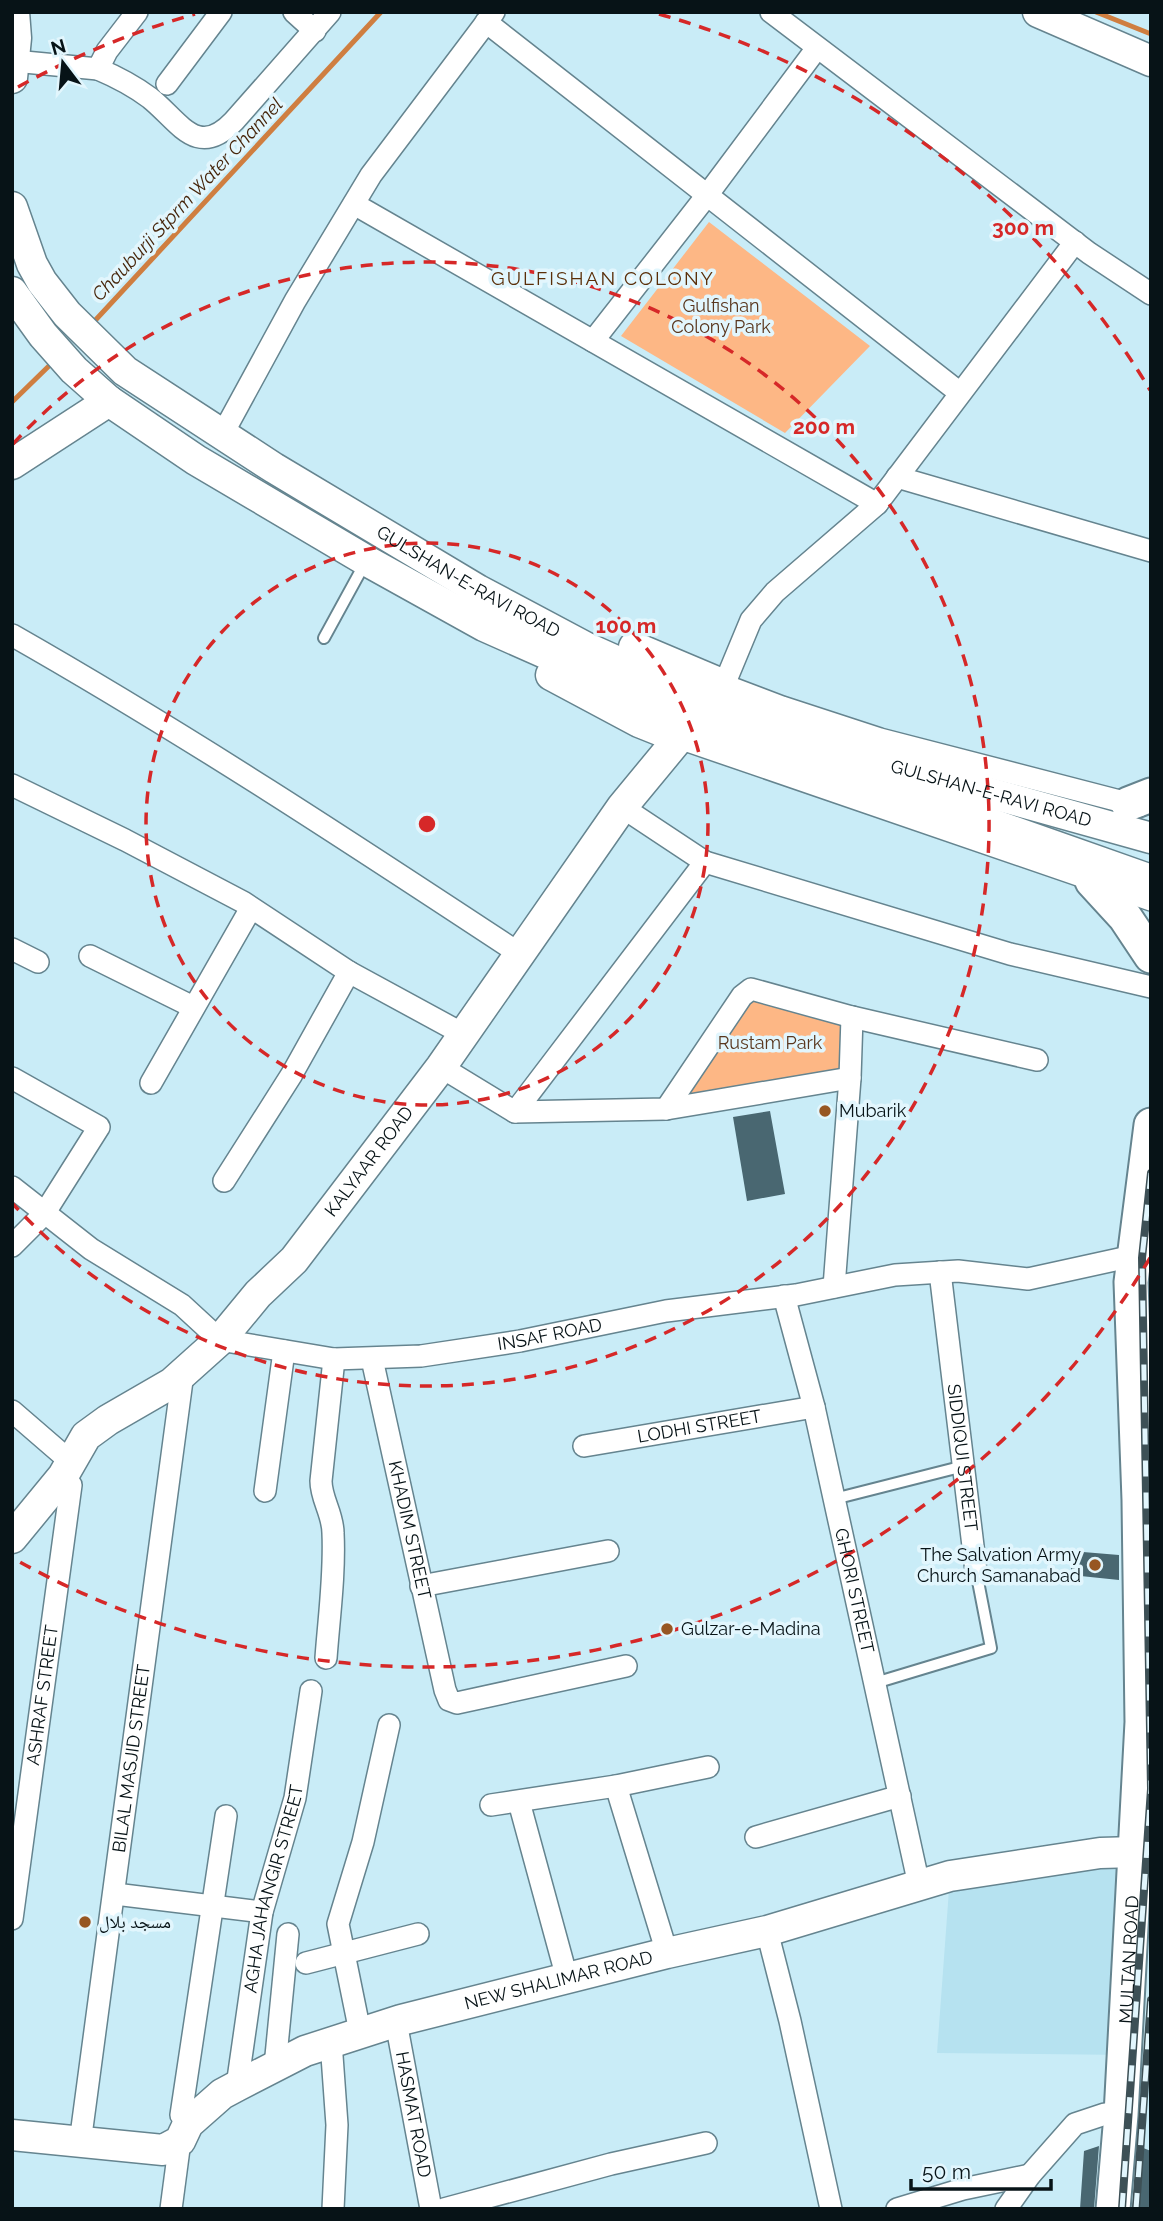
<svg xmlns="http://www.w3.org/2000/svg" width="1163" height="2221" font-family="Raleway,'Noto Naskh Arabic',sans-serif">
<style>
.built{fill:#b6e2f0}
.green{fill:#fdb785}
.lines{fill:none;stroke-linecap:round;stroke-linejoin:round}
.stream{stroke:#cf7e40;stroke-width:5}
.building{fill:#496771}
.lane-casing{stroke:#65848f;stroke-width:14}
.street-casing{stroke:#65848f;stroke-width:24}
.secondary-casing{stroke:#65848f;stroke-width:33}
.primary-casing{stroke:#65848f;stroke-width:37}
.lane{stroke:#fff;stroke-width:10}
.street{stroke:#fff;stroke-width:21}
.secondary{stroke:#fff;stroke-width:30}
.primary{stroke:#fff;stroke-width:33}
.rail-casing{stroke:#3d5056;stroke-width:8}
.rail{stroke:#e2f6fd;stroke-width:5;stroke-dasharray:16;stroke-linecap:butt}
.ring{fill:none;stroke:#d62828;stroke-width:3.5;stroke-dasharray:12 9}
.poi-dot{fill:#975622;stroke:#e2f6fd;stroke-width:2.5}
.labels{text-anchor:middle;stroke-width:7;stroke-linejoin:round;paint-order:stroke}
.park-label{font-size:18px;fill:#59361d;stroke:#e2f6fd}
.street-label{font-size:18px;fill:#071317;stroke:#e2f6fd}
.poi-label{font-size:18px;fill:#071317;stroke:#e2f6fd;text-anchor:start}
.water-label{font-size:19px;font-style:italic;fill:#46250b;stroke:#e2f6fd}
.neighbourhood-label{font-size:19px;letter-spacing:2px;fill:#5a2e08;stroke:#e2f6fd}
.centre{fill:#d62828;stroke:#e2f6fd;stroke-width:3.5}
.ring-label{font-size:21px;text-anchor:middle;font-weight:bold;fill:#d62828;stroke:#e2f6fd;stroke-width:7;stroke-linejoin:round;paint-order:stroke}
</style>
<rect width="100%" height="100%" fill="#c9ecf7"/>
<path class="built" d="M1137 1840 1130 2055 937 2053 950 1876Z"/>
<path class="green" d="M709 222 870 346 785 433 621 336Z
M742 996 852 1017 846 1079 666 1109Z"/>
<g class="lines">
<path class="stream" d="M1096 12 1151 34
M90 326 381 12
M12 402 53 362"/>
</g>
<path class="building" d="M770 1111 785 1194 747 1201 733 1117Z
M1071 1551 1119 1555V1580L1071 1575Z
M1099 2146 1094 2209H1080L1084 2151Z
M1138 2146 1151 2151V2209H1132Z"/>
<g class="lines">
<g class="lane-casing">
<path id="lane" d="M324 638 365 563
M834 1499 964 1466
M875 1683 991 1648 976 1571"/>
</g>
<g class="street-casing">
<g id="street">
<path d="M294 12 315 31"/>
<path d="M771 12 1089 253 1151 294"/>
<path d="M486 22 960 393"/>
<path d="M14 61 98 69 107 51 137 12"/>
<path d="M98 69C117 77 134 86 150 98 179 121 197 160 234 121L330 12"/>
<path d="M167 84 221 12"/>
<path d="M354 204 877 504"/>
<path d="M1075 242 877 504 775 592 751 620 724 685 782 707 880 739 1139 806"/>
<path d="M593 341 708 194 817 48"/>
<path d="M222 435 295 301 371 175 494 12"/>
<path d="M897 477 1151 551"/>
<path d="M12 635C186 734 353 844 520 954"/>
<path d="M679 738 1151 900"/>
<path d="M12 785 125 840 243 902 349 972 463 1034"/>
<path d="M622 807 705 862"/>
<path d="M12 949 38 962"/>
<path d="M90 956 193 1007"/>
<path d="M441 1067 515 1112 666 1109 850 1078"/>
<path d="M12 1078 99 1127 44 1214 12 1246"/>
<path d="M151 1083 251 908"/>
<path d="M666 1109 742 996 751 989 852 1017 1037 1060"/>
<path d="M515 1112 705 862 1010 954 1151 987"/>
<path d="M224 1181 292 1074 349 972"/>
<path id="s1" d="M12 1187 91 1249 182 1305 220 1340 334 1359 421 1356 520 1341 666 1311 796 1295 895 1275 958 1271 1028 1279 1133 1256"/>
<path id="s2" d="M940 1272 976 1571"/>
<path d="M834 1287 850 1078 852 1017"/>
<path id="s3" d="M784 1296 814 1407 919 1885"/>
<path id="s4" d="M372 1359 445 1690 449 1700 457 1703 626 1666"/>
<path d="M12 1411 71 1462"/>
<path id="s5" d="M584 1446 814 1407"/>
<path d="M265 1491 284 1351"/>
<path d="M421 1586 608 1551"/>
<path d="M326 1658C329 1617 335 1574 333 1533 333 1514 321 1499 321 1481L334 1359"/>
<path d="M616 1786 667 1953"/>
<path d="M519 1802 567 1978"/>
<path d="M491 1805 616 1786 708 1767"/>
<path d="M756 1837 900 1796"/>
<path d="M115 1894 262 1912"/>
<path id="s6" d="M12 1919 71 1485 63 1476"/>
<path d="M767 1931 790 2021 831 2209"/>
<path d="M306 1963 418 1934"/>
<path id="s7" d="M396 2022 431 2209"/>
<path d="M360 2032 338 1924 363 1842 389 1725"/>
<path d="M331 2042 337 2125 333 2209"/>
<path d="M275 2066 288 1934"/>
<path id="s8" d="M237 2086 262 1912 295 1798 311 1691"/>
<path d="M188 2124 181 2115 226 1816"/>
<path id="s9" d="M80 2143 183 1373"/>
<path d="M171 2209 180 2141"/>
<path d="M444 2209 611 2164 706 2143"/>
<path d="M897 2209 963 2189 1030 2175"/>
<path d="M1006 2209 1030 2175 1075 2124 1105 2114 1121 2115"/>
</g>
</g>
<g class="secondary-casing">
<g id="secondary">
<path d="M1038 12 1151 61"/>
<path d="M12 78 16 38 14 12"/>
<path id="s10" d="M12 207 32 264 42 282 67 314 125 371 274 468 478 590 587 648 701 699 889 765 1151 838"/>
<path d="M12 292 43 335 74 370 109 401 196 460 367 561 484 626 692 718 1151 880"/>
<path d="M12 464 109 401"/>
<path d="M634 647 724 685"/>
<path id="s11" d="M12 1538 63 1476 86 1436 108 1420 172 1383 220 1340 258 1294 294 1260 441 1067 622 807 679 738 639 722 551 675"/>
<path id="s12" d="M12 2135 163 2150 180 2141 188 2124 222 2094 237 2086 305 2051 401 2020 667 1953 767 1931 950 1876 1100 1853 1136 1852"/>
</g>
</g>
<g class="primary-casing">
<g id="primary">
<path d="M1128 804 1151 795"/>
<path d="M1092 881 1125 917 1151 956"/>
<path id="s13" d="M1113 2209 1121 2115 1142 1722 1139 1500 1131 1282 1151 1125"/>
</g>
</g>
<use href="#lane" class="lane"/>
<use href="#street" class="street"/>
<use href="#secondary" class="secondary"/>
<use href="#primary" class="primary"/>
<g class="rail-casing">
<path id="rail" d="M1151 1173 1142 1258 1151 1789
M1122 2209 1151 1789
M1136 2209 1151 2000"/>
</g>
<use href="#rail" class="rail"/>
</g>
<g class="ring">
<circle cx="427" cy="824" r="281"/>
<path d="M13 444A562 562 0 1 1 13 1204"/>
<path d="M1150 1258A843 843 0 0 1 18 1561M18 87A843 843 0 0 1 195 14M659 14A843 843 0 0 1 1150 390"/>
</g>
<g class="poi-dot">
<circle cx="825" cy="1111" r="7"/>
<circle cx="1095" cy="1565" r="7"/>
<circle cx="667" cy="1629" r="7"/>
<circle cx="85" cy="1922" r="7"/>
</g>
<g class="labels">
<g class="park-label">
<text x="721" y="312">Gulfishan<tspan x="721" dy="21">Colony Park</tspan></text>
<text x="770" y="1049">Rustam Park</text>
</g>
<g class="street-label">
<text dy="6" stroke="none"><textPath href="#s10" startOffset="606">GULSHAN-E-RAVI ROAD</textPath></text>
<text dy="6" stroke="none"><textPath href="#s10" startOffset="1172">GULSHAN-E-RAVI ROAD</textPath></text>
<text dy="6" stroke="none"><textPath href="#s11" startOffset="525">KALYAAR ROAD</textPath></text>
<text dy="6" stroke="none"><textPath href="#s1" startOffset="592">INSAF ROAD</textPath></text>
<text dy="6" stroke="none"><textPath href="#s5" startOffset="117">LODHI STREET</textPath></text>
<text dy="6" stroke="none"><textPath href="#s2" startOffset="187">SIDDIQUI STREET</textPath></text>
<text dy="6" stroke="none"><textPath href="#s4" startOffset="175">KHADIM STREET</textPath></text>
<text dy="6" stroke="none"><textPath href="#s3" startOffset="303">GHORI STREET</textPath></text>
<text dy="6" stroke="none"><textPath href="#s6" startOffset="226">ASHRAF STREET</textPath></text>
<text dy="6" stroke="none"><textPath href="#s9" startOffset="388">BILAL MASJID STREET</textPath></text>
<text dy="6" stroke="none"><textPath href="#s8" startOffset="201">AGHA JAHANGIR STREET</textPath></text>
<text dy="6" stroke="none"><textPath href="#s13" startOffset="250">MULTAN ROAD</textPath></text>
<text dy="6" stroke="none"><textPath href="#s12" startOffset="592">NEW SHALIMAR ROAD</textPath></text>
<text dy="6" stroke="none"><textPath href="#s7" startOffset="94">HASMAT ROAD</textPath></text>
</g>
<g class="poi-label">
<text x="839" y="1117">Mubarik</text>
<text x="1081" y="1561" text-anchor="end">The Salvation Army<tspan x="1081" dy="21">Church Samanabad</tspan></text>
<text x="681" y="1635">Gulzar-e-Madina</text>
<text x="99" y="1928">مسجد بلال</text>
</g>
<g class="water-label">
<text transform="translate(187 199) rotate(-47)" y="7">Chauburji Stprm Water Channel</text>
</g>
<g class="neighbourhood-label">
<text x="603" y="285">GULFISHAN COLONY</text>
</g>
</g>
<circle cx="427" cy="824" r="10" class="centre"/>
<g class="ring-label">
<text x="1023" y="235">300 m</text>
<text x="824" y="434">200 m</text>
<text x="626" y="633">100 m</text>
</g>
<rect width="1163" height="2221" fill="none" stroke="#071317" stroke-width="28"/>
<g transform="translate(63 63) rotate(344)" stroke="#e2f6fd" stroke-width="5" paint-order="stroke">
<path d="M0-5L12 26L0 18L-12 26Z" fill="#071317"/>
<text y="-10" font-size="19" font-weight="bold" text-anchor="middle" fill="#071317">N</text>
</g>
<path d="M911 2179v10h140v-10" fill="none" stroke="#071317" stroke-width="3.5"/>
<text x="922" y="2179" font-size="21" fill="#071317" stroke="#e2f6fd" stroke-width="5" paint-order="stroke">50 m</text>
</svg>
